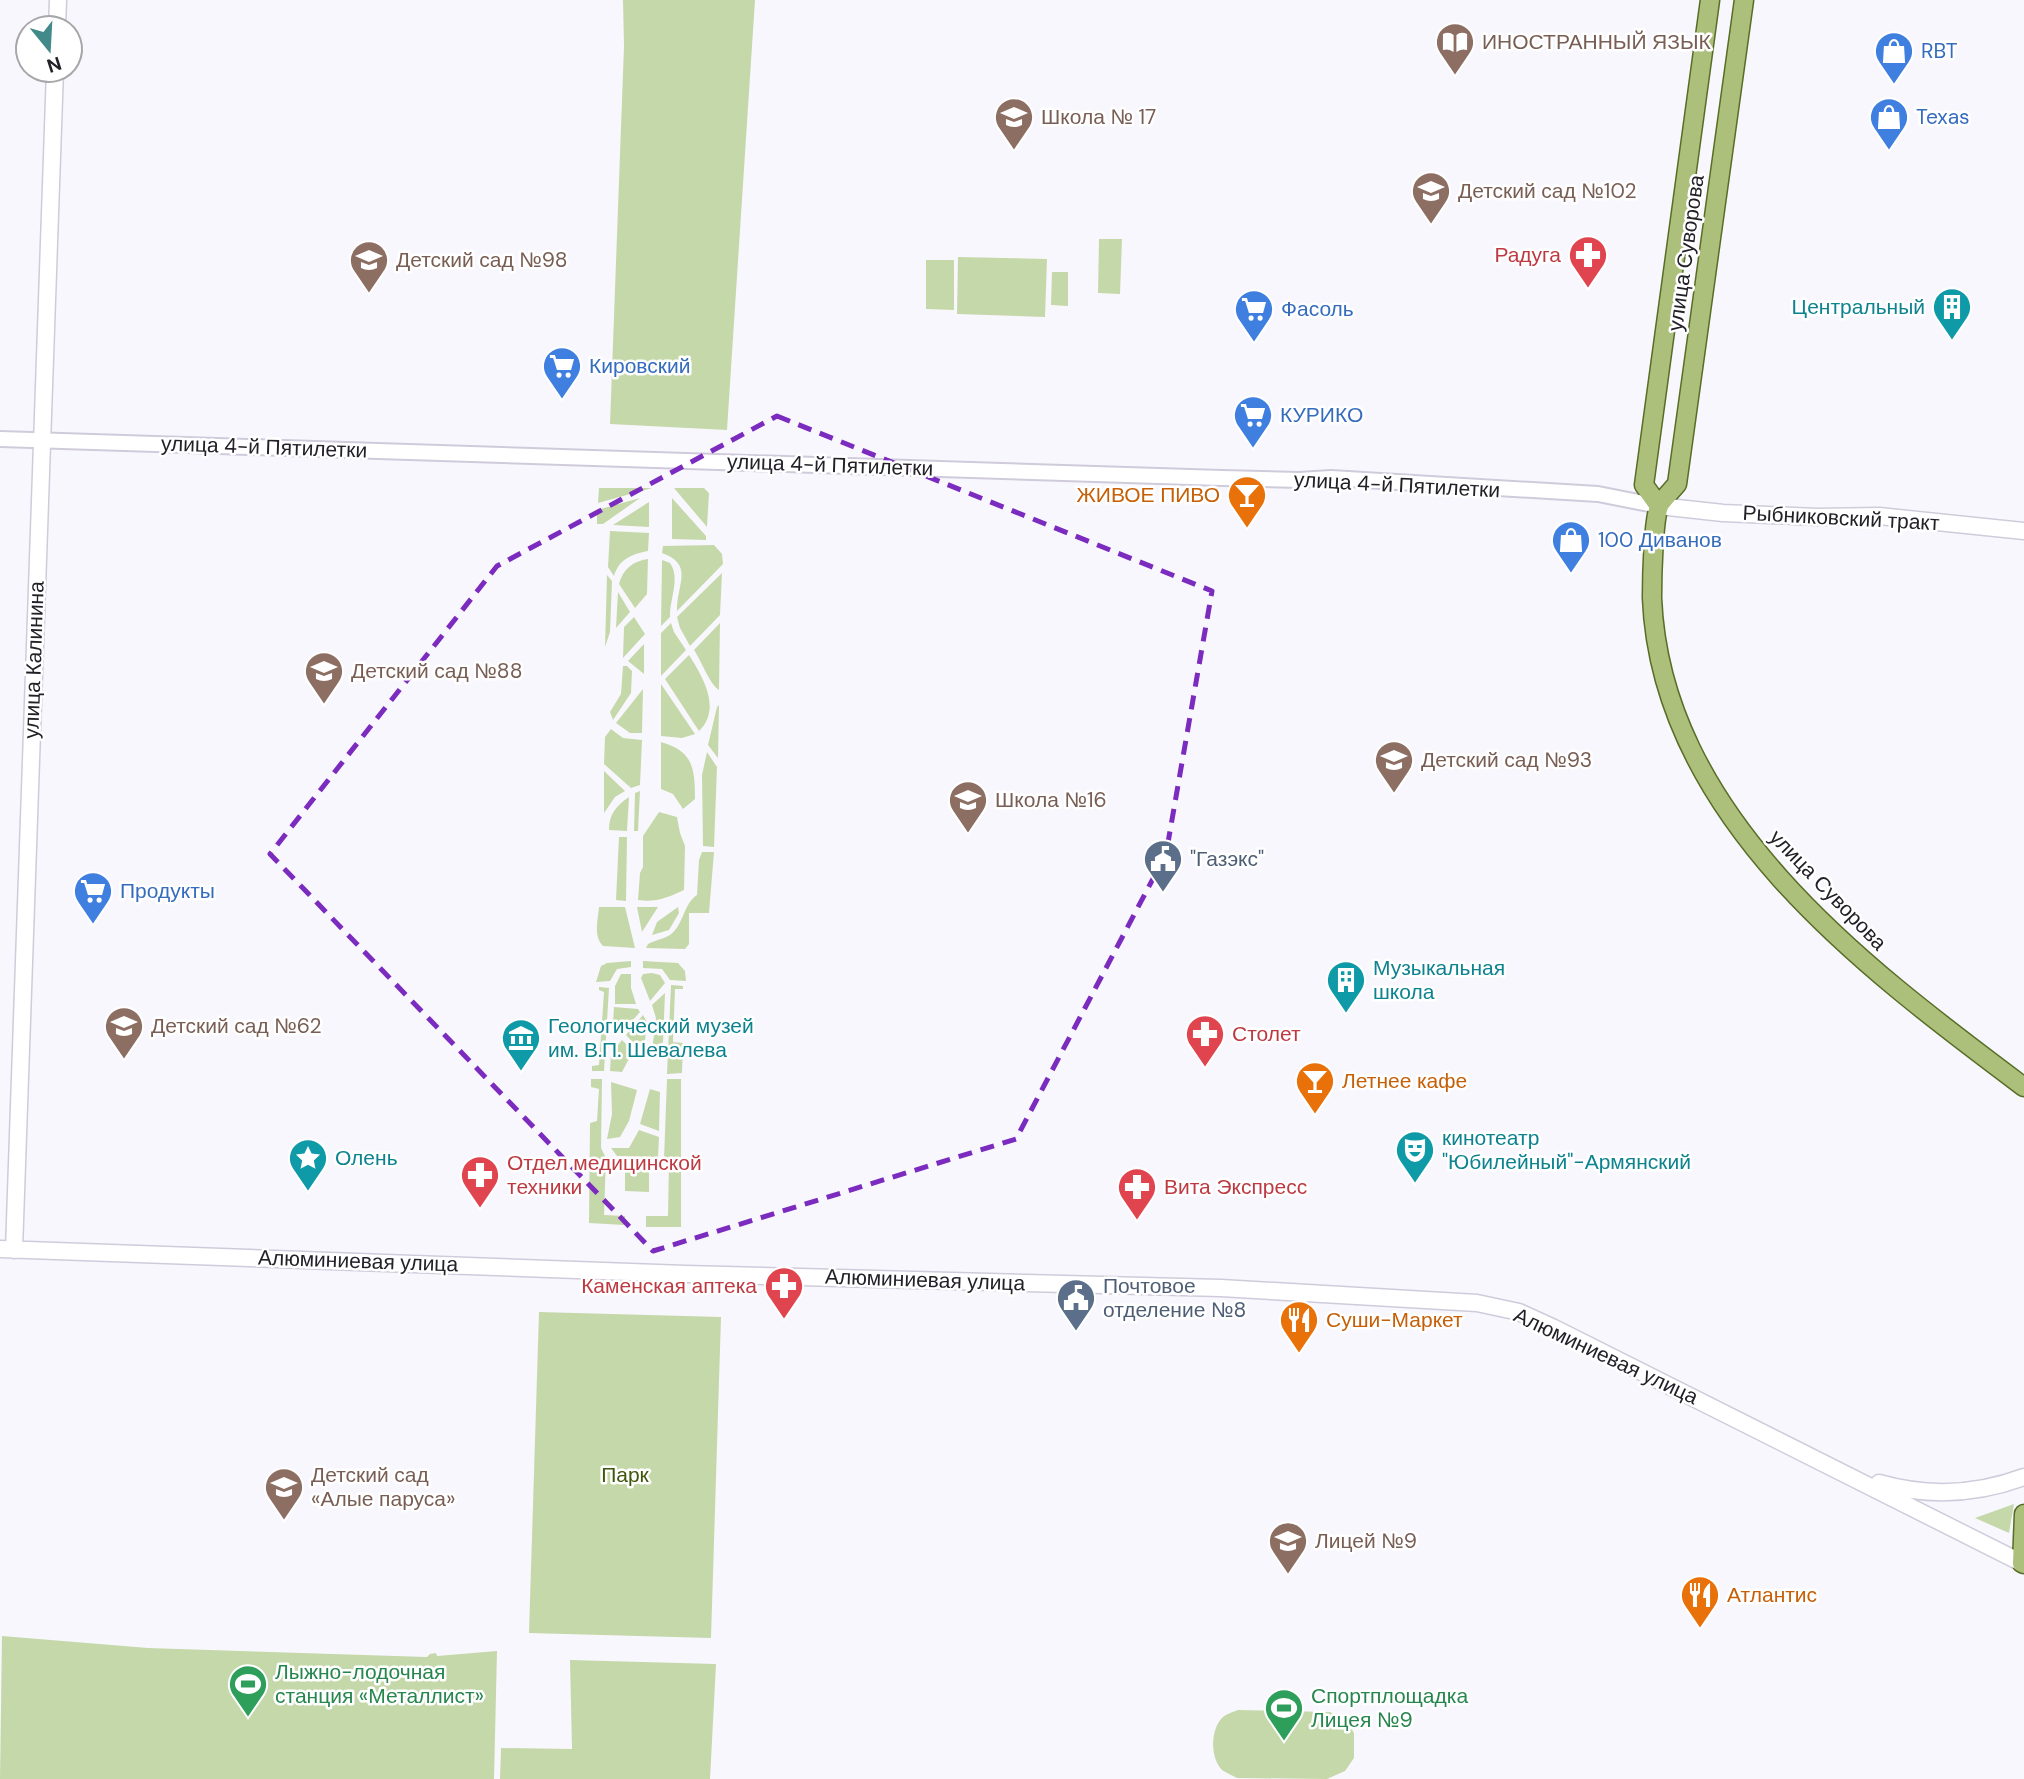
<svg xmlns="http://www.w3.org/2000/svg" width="2024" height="1779" font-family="'DM Sans',sans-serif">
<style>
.green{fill:#c5d8a9}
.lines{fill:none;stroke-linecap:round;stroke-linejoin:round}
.tertiary-casing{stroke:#d0cbdb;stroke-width:18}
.secondary-casing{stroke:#d0cbdb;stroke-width:19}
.primary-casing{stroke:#586d25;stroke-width:21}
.tertiary{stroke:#fff;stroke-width:14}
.secondary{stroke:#fff;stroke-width:16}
.primary{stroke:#acc07c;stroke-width:18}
.marked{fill:none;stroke:#7b2cbf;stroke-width:5;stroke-dasharray:14 9;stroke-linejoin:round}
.labels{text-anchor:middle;stroke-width:5;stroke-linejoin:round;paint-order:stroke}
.education-label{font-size:21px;fill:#785e54;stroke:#fff;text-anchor:start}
.shop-label{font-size:21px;fill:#366cbe;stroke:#fff;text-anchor:start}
.street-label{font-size:21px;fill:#232127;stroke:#fff}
.health-label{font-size:21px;fill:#be3a42;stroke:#fff;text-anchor:start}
.culture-label{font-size:21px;fill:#0d838f;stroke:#fff;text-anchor:start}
.food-label{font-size:21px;fill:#c56008;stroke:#fff;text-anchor:start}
.service-label{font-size:21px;fill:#4e5e75;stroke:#fff;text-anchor:start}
.park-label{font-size:21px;fill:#41570c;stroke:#fff}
.leisure-label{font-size:21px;fill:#27864d;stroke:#fff;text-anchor:start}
</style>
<rect width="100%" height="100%" fill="#f9f7fe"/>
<path class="green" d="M623 0H755L727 430 610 424 624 46Z
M1099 239H1122L1120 294 1098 293Z
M958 257 1047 259 1045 317 957 314Z
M926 260H954V310L926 309Z
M1052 272H1068V306L1051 305Z
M599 488H652L598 503Z
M704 488 709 493 707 527 674 488Z
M640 498 603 524H597V510Z
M672 498 706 536V540L672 539Z
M649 502V527L613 525Z
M610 531 649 533 648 551C632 554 619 559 614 576L608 567Z
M714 545 722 554 723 564 677 611C676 585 695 565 662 553L663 546Z
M648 559 647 594 635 608 619 584C623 569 633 561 648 559Z
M662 560 670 563C681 578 669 601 670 617L661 626Z
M722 573 720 615 690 646 680 628 677 617Z
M607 575 612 581 610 632 605 647Z
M618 592 630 612 616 628Z
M634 617 645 634 623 658 624 627Z
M671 623 674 632 686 650 661 676V633Z
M720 623 719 690C710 685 701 660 694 650Z
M644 644V674L628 661Z
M689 655C703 677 722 709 699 731L665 679Z
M623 666H627L632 671 631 693 613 720 610 712 621 694Z
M661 684 695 734 682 738 661 736Z
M643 689 642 733H630L616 723Z
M719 705 718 758 708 745 717 707Z
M611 729 623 738 642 740 640 785 631 788 604 764 605 737Z
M661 742C693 751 695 768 695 799L683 809 673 794 661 789Z
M707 752 717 767 714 847 703 846 702 775Z
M604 771 625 791 615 797 604 813Z
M640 791 638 831H634L635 793Z
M629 797 627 831 609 830C609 814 616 806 629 797Z
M659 812 677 817 680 833 685 846 684 890C670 897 654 903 638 900L640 873 643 867V836Z
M619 837H627L626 901 616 900Z
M702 852H714L709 913H689V944L685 949 646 948 648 944C655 940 664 939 670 935 684 925 683 904 697 895L699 860Z
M599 907H625L635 948 603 946C593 936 598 920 599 907Z
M637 907H658L642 932Z
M678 907 679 913 669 930 652 935 657 922Z
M631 961V967L617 969 610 981 596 982 601 966 607 963Z
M643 961 678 963 685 971 686 981 670 980 662 969 643 968Z
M652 973 660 975 665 983 650 1001 641 978 643 974Z
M621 974H631V988L636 1004H615V986Z
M671 985 683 986V989H675L673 1042 683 1043 682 1073 667 1074Z
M599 987 609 988 604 1071H592V1066L599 1065 604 992 599 990Z
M665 993 663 1042 652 1051 656 1018 652 1005Z
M614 1007 638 1009 640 1012 623 1031 613 1022Z
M643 1015 647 1022 645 1040 636 1046 626 1035Z
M622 1040 633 1051 622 1072 610 1071 611 1054Z
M591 1079H602L601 1148 606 1158 604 1215 625 1216 624 1225 589 1223 590 1123 597 1121 599 1089 591 1087Z
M667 1079H681V1227H646V1216H668L669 1160 664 1159Z
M611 1082 637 1090 629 1121 620 1137 607 1139 612 1114Z
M650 1089 660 1092 659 1131 640 1124Z
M639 1130 659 1137 658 1157 617 1156 611 1148H629Z
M625 1170H649V1192L625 1191Z
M539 1312 721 1317 711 1638 529 1633Z
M2014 1504 2009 1533 1975 1518Z
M2 1636 148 1648 427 1657 430 1654 436 1653 437 1656 497 1651 494 1779H0Z
M570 1660 716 1664 710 1779H500L501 1748 572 1749Z
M1238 1710 1330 1712 1347 1722 1354 1733V1758L1345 1771 1327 1779 1237 1778C1232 1775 1226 1773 1222 1770 1210 1758 1210 1729 1223 1717 1226 1714 1233 1712 1238 1710Z"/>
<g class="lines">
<g class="tertiary-casing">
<path id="tertiary" d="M0 439 1222 478 1299 480 1331 478 1598 494 1659 506"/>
</g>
<g class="secondary-casing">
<path id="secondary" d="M57 28 58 0
M1659 506 1723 513 1817 517 1879 516 2024 531
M0 1249 685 1274 1221 1288 1477 1303 1519 1312 1554 1328 2022 1563
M14 1250 55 70
M1879 1483C1928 1497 1976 1495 2024 1477"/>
</g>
<g class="primary-casing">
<path id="primary" d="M1744 0 1677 484C1672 490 1665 497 1660 504 1653 517 1652 581 1652 598 1661 817 1865 968 2024 1087
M1659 506 1644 485 1710 0
M2024 1514 2022 1563 2024 1564"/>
</g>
<use href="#tertiary" class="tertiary"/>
<use href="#secondary" class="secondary"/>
<use href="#primary" class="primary"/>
</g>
<path class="marked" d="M777 416 1212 591 1166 854 1016 1139 653 1251 270 854 497 566Z"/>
<defs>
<g id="library-pin" transform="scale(2.0125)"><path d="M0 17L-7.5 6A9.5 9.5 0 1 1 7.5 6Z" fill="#8d6e63" stroke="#fff"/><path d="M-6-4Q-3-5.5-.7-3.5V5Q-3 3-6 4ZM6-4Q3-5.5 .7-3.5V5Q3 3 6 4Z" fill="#fff"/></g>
<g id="shop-pin" transform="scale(2.0125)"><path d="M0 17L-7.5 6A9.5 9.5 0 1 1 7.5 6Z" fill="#3f7fe0" stroke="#fff"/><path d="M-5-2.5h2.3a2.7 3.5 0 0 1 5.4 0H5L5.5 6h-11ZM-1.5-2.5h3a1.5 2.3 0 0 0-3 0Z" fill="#fff"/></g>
<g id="school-pin" transform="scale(2.0125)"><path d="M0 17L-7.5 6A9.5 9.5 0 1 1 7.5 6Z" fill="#8d6e63" stroke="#fff"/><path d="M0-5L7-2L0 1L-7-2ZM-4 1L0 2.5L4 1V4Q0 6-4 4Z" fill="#fff"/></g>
<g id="pharmacy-pin" transform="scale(2.0125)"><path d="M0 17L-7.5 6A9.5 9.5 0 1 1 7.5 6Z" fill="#e0444e" stroke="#fff"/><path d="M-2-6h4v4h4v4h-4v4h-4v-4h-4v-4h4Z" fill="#fff"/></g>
<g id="building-pin" transform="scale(2.0125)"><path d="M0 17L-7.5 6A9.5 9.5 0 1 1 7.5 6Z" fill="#0f9aa8" stroke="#fff"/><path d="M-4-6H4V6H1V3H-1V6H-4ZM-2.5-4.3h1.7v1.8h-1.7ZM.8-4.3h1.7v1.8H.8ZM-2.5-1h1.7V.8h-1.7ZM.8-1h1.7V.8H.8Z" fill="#fff"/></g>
<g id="supermarket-pin" transform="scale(2.0125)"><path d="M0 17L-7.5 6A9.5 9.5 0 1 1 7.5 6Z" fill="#3f7fe0" stroke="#fff"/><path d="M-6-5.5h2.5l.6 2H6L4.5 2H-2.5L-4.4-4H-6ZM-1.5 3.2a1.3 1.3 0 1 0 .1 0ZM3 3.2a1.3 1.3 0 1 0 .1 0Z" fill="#fff"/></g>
<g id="bar-pin" transform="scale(2.0125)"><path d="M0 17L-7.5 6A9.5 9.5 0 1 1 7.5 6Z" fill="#e8710a" stroke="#fff"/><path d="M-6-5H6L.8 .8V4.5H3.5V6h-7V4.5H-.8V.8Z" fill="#fff"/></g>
<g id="civic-pin" transform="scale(2.0125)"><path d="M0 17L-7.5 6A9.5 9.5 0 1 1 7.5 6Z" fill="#5c6f8a" stroke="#fff"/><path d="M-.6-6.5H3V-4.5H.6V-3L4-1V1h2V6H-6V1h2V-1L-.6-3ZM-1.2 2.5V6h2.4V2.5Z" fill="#fff"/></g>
<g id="museum-pin" transform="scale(2.0125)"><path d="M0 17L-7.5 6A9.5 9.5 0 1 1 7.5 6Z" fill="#0f9aa8" stroke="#fff"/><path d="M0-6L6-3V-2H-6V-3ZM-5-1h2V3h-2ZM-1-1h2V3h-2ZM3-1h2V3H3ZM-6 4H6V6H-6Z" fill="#fff"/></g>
<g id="theatre-pin" transform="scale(2.0125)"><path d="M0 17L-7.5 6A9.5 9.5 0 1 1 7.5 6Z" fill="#0f9aa8" stroke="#fff"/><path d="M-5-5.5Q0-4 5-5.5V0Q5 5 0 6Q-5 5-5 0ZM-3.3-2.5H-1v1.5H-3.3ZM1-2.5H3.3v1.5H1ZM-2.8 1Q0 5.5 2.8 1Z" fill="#fff"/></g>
<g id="sight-pin" transform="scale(2.0125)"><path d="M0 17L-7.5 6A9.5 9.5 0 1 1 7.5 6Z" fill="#0f9aa8" stroke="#fff"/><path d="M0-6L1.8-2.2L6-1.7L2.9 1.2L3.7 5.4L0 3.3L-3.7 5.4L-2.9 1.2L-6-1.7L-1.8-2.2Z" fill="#fff"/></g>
<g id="restaurant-pin" transform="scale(2.0125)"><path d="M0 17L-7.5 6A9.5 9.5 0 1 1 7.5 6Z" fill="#e8710a" stroke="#fff"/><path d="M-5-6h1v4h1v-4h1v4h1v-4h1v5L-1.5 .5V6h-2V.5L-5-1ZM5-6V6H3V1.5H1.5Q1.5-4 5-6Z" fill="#fff"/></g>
<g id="stadium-pin" transform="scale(2.0125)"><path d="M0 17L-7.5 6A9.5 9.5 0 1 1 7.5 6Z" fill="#2e9e5b" stroke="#fff"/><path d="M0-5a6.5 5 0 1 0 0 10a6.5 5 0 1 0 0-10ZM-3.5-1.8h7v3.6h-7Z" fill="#fff"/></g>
</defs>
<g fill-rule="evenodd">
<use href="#library-pin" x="1455" y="42"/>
<use href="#shop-pin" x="1894" y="51"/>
<use href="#school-pin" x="1014" y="117"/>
<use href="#shop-pin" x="1889" y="117"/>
<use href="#school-pin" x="1431" y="191"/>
<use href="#pharmacy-pin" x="1588" y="255"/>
<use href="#school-pin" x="369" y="260"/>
<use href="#building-pin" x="1952" y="307"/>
<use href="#supermarket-pin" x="1254" y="309"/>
<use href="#supermarket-pin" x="562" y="366"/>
<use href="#supermarket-pin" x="1253" y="415"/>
<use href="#bar-pin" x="1247" y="495"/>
<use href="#shop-pin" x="1571" y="540"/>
<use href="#school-pin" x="324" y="671"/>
<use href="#school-pin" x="1394" y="760"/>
<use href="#school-pin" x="968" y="800"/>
<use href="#civic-pin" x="1163" y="859"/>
<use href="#supermarket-pin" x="93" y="891"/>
<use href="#building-pin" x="1346" y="980"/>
<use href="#school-pin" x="124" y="1026"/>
<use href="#pharmacy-pin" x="1205" y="1034"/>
<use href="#museum-pin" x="521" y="1038"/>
<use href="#bar-pin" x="1315" y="1081"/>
<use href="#theatre-pin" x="1415" y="1150"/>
<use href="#sight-pin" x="308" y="1158"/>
<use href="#pharmacy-pin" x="480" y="1175"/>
<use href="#pharmacy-pin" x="1137" y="1187"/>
<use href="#pharmacy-pin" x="784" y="1286"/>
<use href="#civic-pin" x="1076" y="1298"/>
<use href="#restaurant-pin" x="1299" y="1320"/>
<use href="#school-pin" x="284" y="1487"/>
<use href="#school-pin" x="1288" y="1541"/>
<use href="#restaurant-pin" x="1700" y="1595"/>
<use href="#stadium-pin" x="248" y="1684"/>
<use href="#stadium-pin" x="1284" y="1708"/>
</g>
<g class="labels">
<g class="education-label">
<text x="1482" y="49">ИНОСТРАННЫЙ ЯЗЫК</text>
<text x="1041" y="124">Школа № 17</text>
<text x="1458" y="198">Детский сад №102</text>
<text x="396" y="267">Детский сад №98</text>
<text x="351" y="678">Детский сад №88</text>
<text x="1421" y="767">Детский сад №93</text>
<text x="995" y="807">Школа №16</text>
<text x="151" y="1033">Детский сад №62</text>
<text x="311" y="1482">Детский сад<tspan x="311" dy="24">«Алые паруса»</tspan></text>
<text x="1315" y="1548">Лицей №9</text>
</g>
<g class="shop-label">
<text x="1921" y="58">RBT</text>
<text x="1916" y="124">Texas</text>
<text x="1281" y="316">Фасоль</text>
<text x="589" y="373">Кировский</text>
<text x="1280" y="422">КУРИКО</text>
<text x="1598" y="547">100 Диванов</text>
<text x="120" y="898">Продукты</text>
</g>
<g class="street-label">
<text transform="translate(1686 253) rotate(-82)" y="7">улица Суворова</text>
<text transform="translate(264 447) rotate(2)" y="7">улица 4-й Пятилетки</text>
<text transform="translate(830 465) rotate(2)" y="7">улица 4-й Пятилетки</text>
<text transform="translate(1397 485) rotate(3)" y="7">улица 4-й Пятилетки</text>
<text transform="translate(1841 518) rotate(3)" y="7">Рыбниковский тракт</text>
<text transform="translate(34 660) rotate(-88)" y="7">улица Калинина</text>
<text transform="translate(1828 890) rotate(46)" y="7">улица Суворова</text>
<text transform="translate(358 1261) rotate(2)" y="7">Алюминиевая улица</text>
<text transform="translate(925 1280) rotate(2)" y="7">Алюминиевая улица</text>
<text transform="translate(1606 1356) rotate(25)" y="7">Алюминиевая улица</text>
</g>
<g class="health-label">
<text x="1561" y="262" text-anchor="end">Радуга</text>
<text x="1232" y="1041">Столет</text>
<text x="507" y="1170">Отдел медицинской<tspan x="507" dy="24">техники</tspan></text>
<text x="1164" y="1194">Вита Экспресс</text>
<text x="757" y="1293" text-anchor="end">Каменская аптека</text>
</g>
<g class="culture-label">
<text x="1925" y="314" text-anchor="end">Центральный</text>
<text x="1373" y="975">Музыкальная<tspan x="1373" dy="24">школа</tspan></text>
<text x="548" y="1033">Геологический музей<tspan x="548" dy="24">им. В.П. Шевалева</tspan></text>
<text x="1442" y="1145">кинотеатр<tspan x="1442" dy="24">"Юбилейный"-Армянский</tspan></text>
<text x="335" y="1165">Олень</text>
</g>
<g class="food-label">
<text x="1220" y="502" text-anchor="end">ЖИВОЕ ПИВО</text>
<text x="1342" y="1088">Летнее кафе</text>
<text x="1326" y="1327">Суши-Маркет</text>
<text x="1727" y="1602">Атлантис</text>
</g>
<g class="service-label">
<text x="1190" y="866">"Газэкс"</text>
<text x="1103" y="1293">Почтовое<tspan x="1103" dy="24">отделение №8</tspan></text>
</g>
<g class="park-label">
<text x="625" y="1482">Парк</text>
</g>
<g class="leisure-label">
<text x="275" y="1679">Лыжно-лодочная<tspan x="275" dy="24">станция «Металлист»</tspan></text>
<text x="1311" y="1703">Спортплощадка<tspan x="1311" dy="24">Лицея №9</tspan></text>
</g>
</g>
<g transform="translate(49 49) rotate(162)"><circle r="33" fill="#ffffff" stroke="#a7a6a9" stroke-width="2"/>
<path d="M0-5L12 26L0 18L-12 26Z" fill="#428a89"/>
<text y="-10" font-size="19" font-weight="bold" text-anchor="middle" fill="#232127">N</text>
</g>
</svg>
